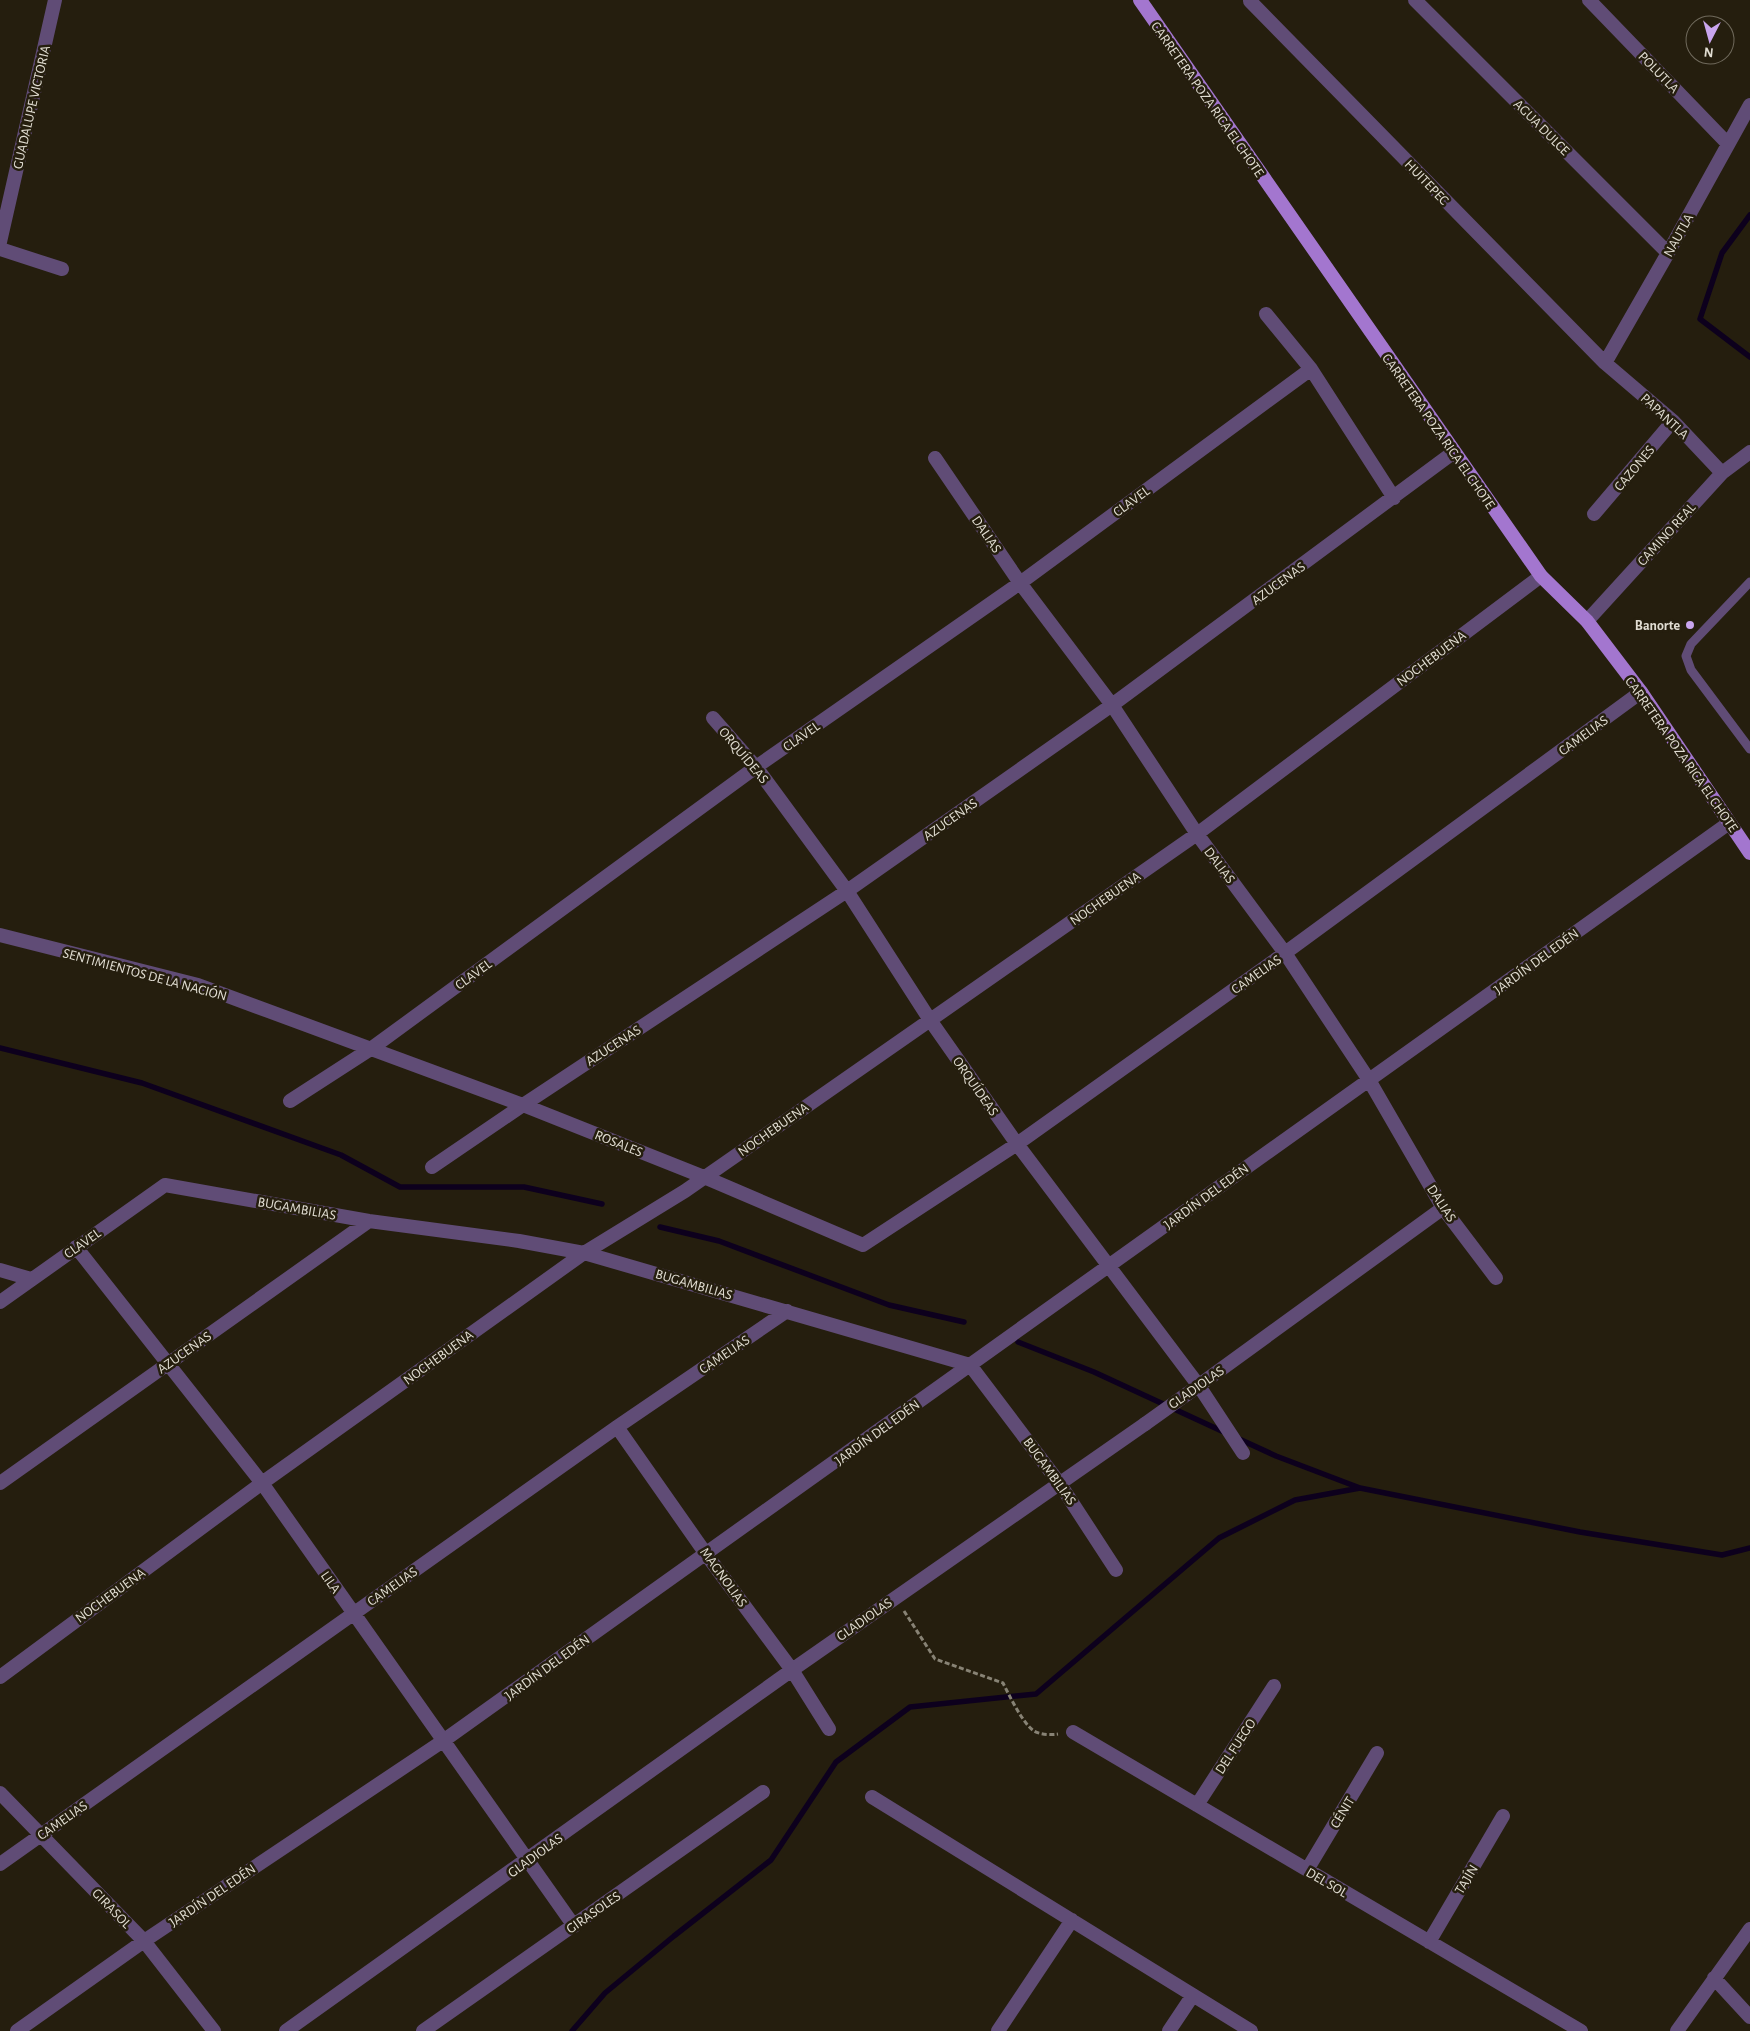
<svg xmlns="http://www.w3.org/2000/svg" width="1750" height="2031" font-family="'Alegreya Sans',sans-serif">
<style>
.lines{fill:none;stroke-linecap:round;stroke-linejoin:round}
.stream{stroke:#0d001d;stroke-width:5.5}
.path{stroke:#888375;stroke-width:3;stroke-dasharray:5 2.5;stroke-linecap:butt}
.service{stroke:#604c76;stroke-width:9}
.pedestrian{stroke:#604c76;stroke-width:14}
.minor{stroke:#604c76;stroke-width:14}
.primary{stroke:#a376cf;stroke-width:14}
.poi-dot{fill:#c9a5ee;stroke:#251e0e;stroke-width:2}
.labels{text-anchor:middle;stroke-width:5;stroke-linejoin:round;paint-order:stroke}
.street-label{font-size:14px;fill:#e1ddd2;stroke:#251e0e}
.poi-label{font-size:14px;font-weight:bold;fill:#e1ddd2;stroke:#251e0e;text-anchor:end}
</style>
<rect width="100%" height="100%" fill="#251e0e"/>
<g class="lines">
<path class="stream" d="M1750 215 1722 253 1700 319 1750 357
M0 1048 142 1083 341 1155 400 1187H524L602 1204
M660 1227 719 1241 889 1305 964 1322
M1018 1342 1094 1372 1226 1433
M1237 1438 1276 1456 1360 1488 1580 1532 1722 1555 1750 1548
M572 2031 605 1993 674 1936 771 1860 836 1762 910 1707 1036 1694 1219 1538 1295 1500 1360 1488"/>
<path class="path" d="M904 1611 935 1659 1003 1683C1009 1695 1023 1724 1034 1731 1041 1735 1051 1735 1058 1734"/>
<path class="service" d="M1750 582 1691 644 1686 656 1691 670 1750 749"/>
<path class="pedestrian" d="M1145 1424 1187 1394"/>
<path class="minor" d="M1415 0 1668 253
M1589 0 1728 144
M1250 1 1605 363 1673 421 1722 473
M0 242 55 0
M0 249 62 269
M1266 314 1311 369 1394 498
M1605 363 1668 253 1750 105
M935 458 1020 583 1112 705 1197 834 1285 953 1369 1080 1443 1208 1496 1278
M1594 514 1673 421
M1587 621 1722 473 1750 452
M713 718 756 767 847 891 930 1020 1017 1144 1199 1386 1243 1453
M0 935 198 985 523 1105 704 1177 863 1245 1017 1144 1285 953 1641 692
M290 1101 372 1048 756 767 1020 583 1311 369
M432 1167 523 1105 847 891 1112 705 1454 452
M76 1247 262 1483 574 1926
M0 1270 31 1279
M0 1302 165 1185 369 1221 519 1241 584 1253 970 1365 1060 1484 1116 1570
M1187 1394 1443 1208
M617 1427 706 1554 792 1670 829 1729
M0 1483 369 1221
M0 1677 262 1483 584 1253 685 1191 1197 834 1541 576
M1073 1732 1581 2031
M0 1793 144 1941 214 2031
M872 1797 1251 2031
M1197 1805 1274 1686
M0 1864 617 1427 787 1311
M1307 1870 1377 1753
M1429 1942 1503 1816
M1714 1978 1750 2017
M17 2031 144 1941 443 1741 1729 823
M286 2031 792 1670 1145 1424
M423 2031 763 1792
M998 2031 1072 1920
M1169 2031 1193 1995
M1677 2031 1750 1929"/>
<path class="primary" d="M1140 0 1541 576 1587 621 1641 692 1750 853"/>
</g>
<circle class="poi-dot" cx="1690" cy="625" r="5"/>
<g class="labels">
<g class="street-label">
<text transform="translate(1659 72) rotate(46)" y="5">POLUTLA</text>
<text transform="translate(1208 99) rotate(55)" y="5">CARRETERA POZA RICA EL CHOTE</text>
<text transform="translate(31 107) rotate(-77)" y="5">GUADALUPE VICTORIA</text>
<text transform="translate(1542 127) rotate(45)" y="5">AGUA DULCE</text>
<text transform="translate(1427 182) rotate(46)" y="5">HUITEPEC</text>
<text transform="translate(1678 235) rotate(-61)" y="5">NAUTLA</text>
<text transform="translate(1665 416) rotate(43)" y="5">PAPANTLA</text>
<text transform="translate(1439 431) rotate(55)" y="5">CARRETERA POZA RICA EL CHOTE</text>
<text transform="translate(1634 468) rotate(-50)" y="5">CAZONES</text>
<text transform="translate(1131 501) rotate(-36)" y="5">CLAVEL</text>
<text transform="translate(987 534) rotate(56)" y="5">DALIAS</text>
<text transform="translate(1666 534) rotate(-48)" y="5">CAMINO REAL</text>
<text transform="translate(1278 583) rotate(-36)" y="5">AZUCENAS</text>
<text transform="translate(1431 658) rotate(-37)" y="5">NOCHEBUENA</text>
<text transform="translate(1583 735) rotate(-36)" y="5">CAMELIAS</text>
<text transform="translate(801 736) rotate(-35)" y="5">CLAVEL</text>
<text transform="translate(1682 754) rotate(55)" y="5">CARRETERA POZA RICA EL CHOTE</text>
<text transform="translate(744 755) rotate(50)" y="5">ORQUÍDEAS</text>
<text transform="translate(950 819) rotate(-35)" y="5">AZUCENAS</text>
<text transform="translate(1220 865) rotate(53)" y="5">DALIAS</text>
<text transform="translate(1105 898) rotate(-35)" y="5">NOCHEBUENA</text>
<text transform="translate(1536 961) rotate(-36)" y="5">JARDÍN DEL EDÉN</text>
<text transform="translate(145 974) rotate(15)" y="5">SENTIMIENTOS DE LA NACIÓN</text>
<text transform="translate(473 974) rotate(-36)" y="5">CLAVEL</text>
<text transform="translate(1256 974) rotate(-35)" y="5">CAMELIAS</text>
<text transform="translate(613 1045) rotate(-33)" y="5">AZUCENAS</text>
<text transform="translate(976 1086) rotate(55)" y="5">ORQUÍDEAS</text>
<text transform="translate(773 1129) rotate(-35)" y="5">NOCHEBUENA</text>
<text transform="translate(619 1143) rotate(22)" y="5">ROSALES</text>
<text transform="translate(1206 1196) rotate(-36)" y="5">JARDÍN DEL EDÉN</text>
<text transform="translate(1442 1203) rotate(57)" y="5">DALIAS</text>
<text transform="translate(297 1208) rotate(10)" y="5">BUGAMBILIAS</text>
<text transform="translate(82 1243) rotate(-35)" y="5">CLAVEL</text>
<text transform="translate(694 1284) rotate(16)" y="5">BUGAMBILIAS</text>
<text transform="translate(184 1352) rotate(-35)" y="5">AZUCENAS</text>
<text transform="translate(724 1354) rotate(-34)" y="5">CAMELIAS</text>
<text transform="translate(438 1357) rotate(-36)" y="5">NOCHEBUENA</text>
<text transform="translate(1196 1387) rotate(-35)" y="5">GLADIOLAS</text>
<text transform="translate(877 1432) rotate(-36)" y="5">JARDÍN DEL EDÉN</text>
<text transform="translate(1050 1471) rotate(54)" y="5">BUGAMBILIAS</text>
<text transform="translate(724 1577) rotate(54)" y="5">MAGNOLIAS</text>
<text transform="translate(331 1582) rotate(55)" y="5">LILA</text>
<text transform="translate(392 1586) rotate(-35)" y="5">CAMELIAS</text>
<text transform="translate(110 1595) rotate(-36)" y="5">NOCHEBUENA</text>
<text transform="translate(864 1619) rotate(-35)" y="5">GLADIOLAS</text>
<text transform="translate(547 1667) rotate(-36)" y="5">JARDÍN DEL EDÉN</text>
<text transform="translate(1235 1746) rotate(-57)" y="5">DEL FUEGO</text>
<text transform="translate(1342 1812) rotate(-59)" y="5">CÉNIT</text>
<text transform="translate(62 1820) rotate(-35)" y="5">CAMELIAS</text>
<text transform="translate(535 1855) rotate(-36)" y="5">GLADIOLAS</text>
<text transform="translate(1466 1879) rotate(-59)" y="5">TAJÍN</text>
<text transform="translate(1327 1882) rotate(30)" y="5">DEL SOL</text>
<text transform="translate(212 1895) rotate(-34)" y="5">JARDÍN DEL EDÉN</text>
<text transform="translate(112 1908) rotate(46)" y="5">GIRASOL</text>
<text transform="translate(593 1912) rotate(-35)" y="5">GIRASOLES</text>
</g>
<g class="poi-label">
<text x="1680" y="630">Banorte</text>
</g>
</g>
<g transform="translate(1710 40) rotate(186)"><circle r="24" fill="#251e0e" stroke="#706a5c"/>
<path d="M0-4L9 19L0 12L-9 19Z" fill="#c9a5ee"/>
<text y="-8" font-size="14" font-weight="bold" text-anchor="middle" fill="#e1ddd2">N</text>
</g>
</svg>
